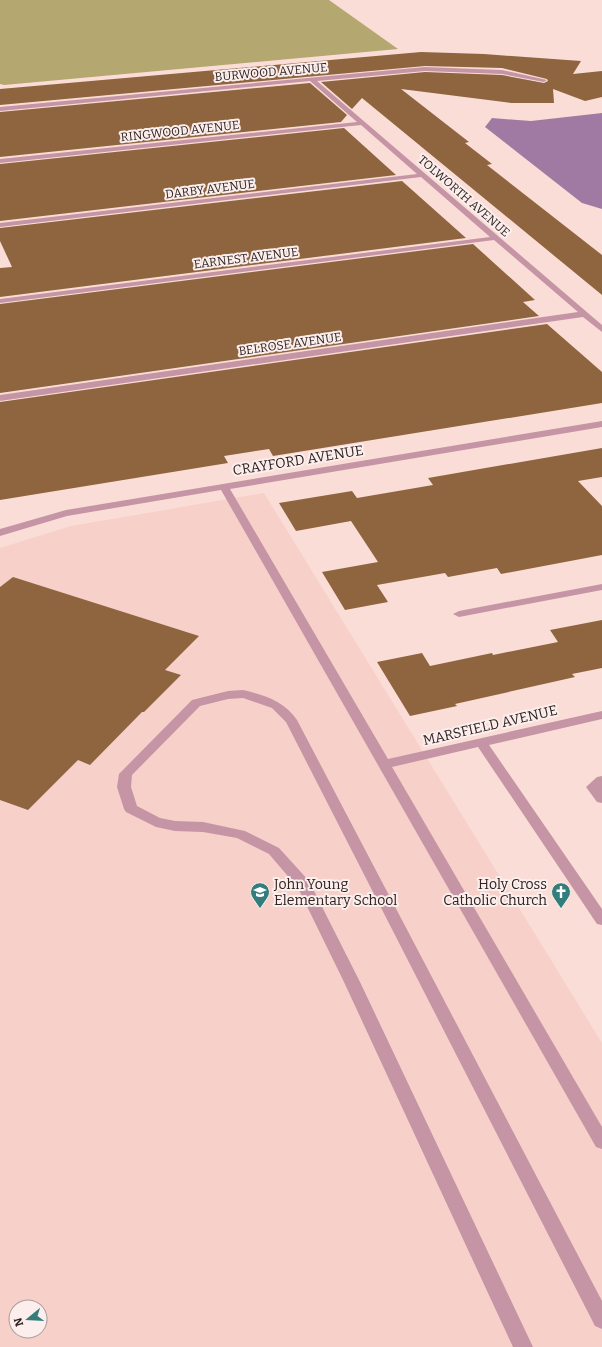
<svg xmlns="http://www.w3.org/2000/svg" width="602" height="1347" font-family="Bitter,serif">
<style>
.built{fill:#f6d0c9;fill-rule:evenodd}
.forest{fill:#b4a770}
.water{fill:#a17aa3}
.building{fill:#8e653f}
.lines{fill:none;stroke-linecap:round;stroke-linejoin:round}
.minor{fill:#c595a5;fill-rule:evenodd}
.labels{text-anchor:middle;stroke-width:4;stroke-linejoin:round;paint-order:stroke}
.far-street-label{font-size:12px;fill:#2e2321;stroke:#fbeeec}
.street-label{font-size:14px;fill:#2e2321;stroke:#fbeeec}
.poi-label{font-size:14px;fill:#2e2321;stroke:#fbeeec;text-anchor:start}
</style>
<rect width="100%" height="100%" fill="#fbddd7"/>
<path class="built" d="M264 493 602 1043V1347H0V548L71 526ZM16 1307H40V1331H16Z"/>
<path class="forest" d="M0 0H329L398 49 4 85 0 84Z"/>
<path class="water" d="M602 113V209L582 203 485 127 492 118 531 121Z"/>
<path class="building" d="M421 52 484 54 581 61 573 74 602 71V97L585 101 553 89 554 103H511L401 89 469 142 465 143 492 164 487 165 602 255V295L362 98 352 109 321 82 425 72 502 75 544 83 548 81 547 79 502 68 425 66 0 105V89Z
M310 83 347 115 341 122 0 157V112Z
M344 128 396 175 0 221V164Z
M402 181 466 238 0 297V268L12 267 0 241V228Z
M473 244 535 300 523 302 539 316 0 393V304Z
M547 324 602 372V403L273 456 269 449 224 456 228 463 0 500V402Z
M602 448V477L578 481 602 506V555L501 574 497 568 448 577 445 573 377 585 388 602 345 610 322 572 378 562 351 521 296 531 279 503 352 491 357 498 433 485 428 478Z
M13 577 199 636 165 670 181 675 144 712H142L90 765 78 760 28 810 0 800V587Z
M602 620V668L572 674 575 677 455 704 457 706 410 716 377 662 422 653 430 666 492 653 493 655 558 642 550 630Z"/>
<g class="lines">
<path class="minor" d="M425 67 502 70 547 80 544 82 502 74 425 71 317 81 602 325V332L583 317 0 401V395L578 312 494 240 0 303V299L490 237 421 177 0 227V223L417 174 361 125 0 163V159L357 122 310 81 0 111V107Z
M602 421V427L230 489 388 759 602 711V719L489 745 602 909V925L597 924 478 747 392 767 602 1127V1149L596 1147 221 490 67 516 0 536V529L66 510Z
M602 584V590L459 617 453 614 459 611Z
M243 690C264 695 284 701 297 720L602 1301V1329L595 1326 286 722 272 708 243 698 228 699 200 706 132 775 131 787 137 806 160 818 175 821 203 822 245 831 279 848 309 881 360 982 533 1347H513L344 982 298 888 269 854 237 838 203 832 175 831 156 827 126 812 124 809 117 787 119 774 192 700 228 691Z
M602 776V803L597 802 586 787 597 777Z"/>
</g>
<defs>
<g id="school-pin" transform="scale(1)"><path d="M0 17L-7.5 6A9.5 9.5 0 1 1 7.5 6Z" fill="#347d7d" stroke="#fbeeec"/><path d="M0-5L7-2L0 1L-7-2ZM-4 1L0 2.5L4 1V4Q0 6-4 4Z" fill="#fff"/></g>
<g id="church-pin" transform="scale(1)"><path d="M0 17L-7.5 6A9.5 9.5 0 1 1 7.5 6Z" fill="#347d7d" stroke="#fbeeec"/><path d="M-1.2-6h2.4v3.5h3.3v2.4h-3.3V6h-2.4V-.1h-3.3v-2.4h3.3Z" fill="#fff"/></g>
</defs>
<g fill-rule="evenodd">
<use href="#school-pin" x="260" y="892"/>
<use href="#church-pin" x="561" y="892"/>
</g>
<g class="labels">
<g class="far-street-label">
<text transform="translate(271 72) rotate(-5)" y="4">BURWOOD AVENUE</text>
<text transform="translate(180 131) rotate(-6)" y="4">RINGWOOD AVENUE</text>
<text transform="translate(210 189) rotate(-7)" y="4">DARBY AVENUE</text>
<text transform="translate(464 196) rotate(41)" y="4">TOLWORTH AVENUE</text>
<text transform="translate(246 258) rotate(-7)" y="4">EARNEST AVENUE</text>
<text transform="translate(290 344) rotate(-8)" y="4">BELROSE AVENUE</text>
</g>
<g class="street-label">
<text transform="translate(298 460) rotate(-9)" y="5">CRAYFORD AVENUE</text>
<text transform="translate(490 725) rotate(-13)" y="5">MARSFIELD AVENUE</text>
</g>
<g class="poi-label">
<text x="274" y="889">John Young<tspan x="274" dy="16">Elementary School</tspan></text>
<text x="547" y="889" text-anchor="end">Holy Cross<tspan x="547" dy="16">Catholic Church</tspan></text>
</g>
</g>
<g transform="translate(28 1319) rotate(252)"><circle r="19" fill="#fbeeec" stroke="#a99d9b"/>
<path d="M0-3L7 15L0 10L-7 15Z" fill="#347d7d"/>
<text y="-6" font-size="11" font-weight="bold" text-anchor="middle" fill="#2e2321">N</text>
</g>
</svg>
